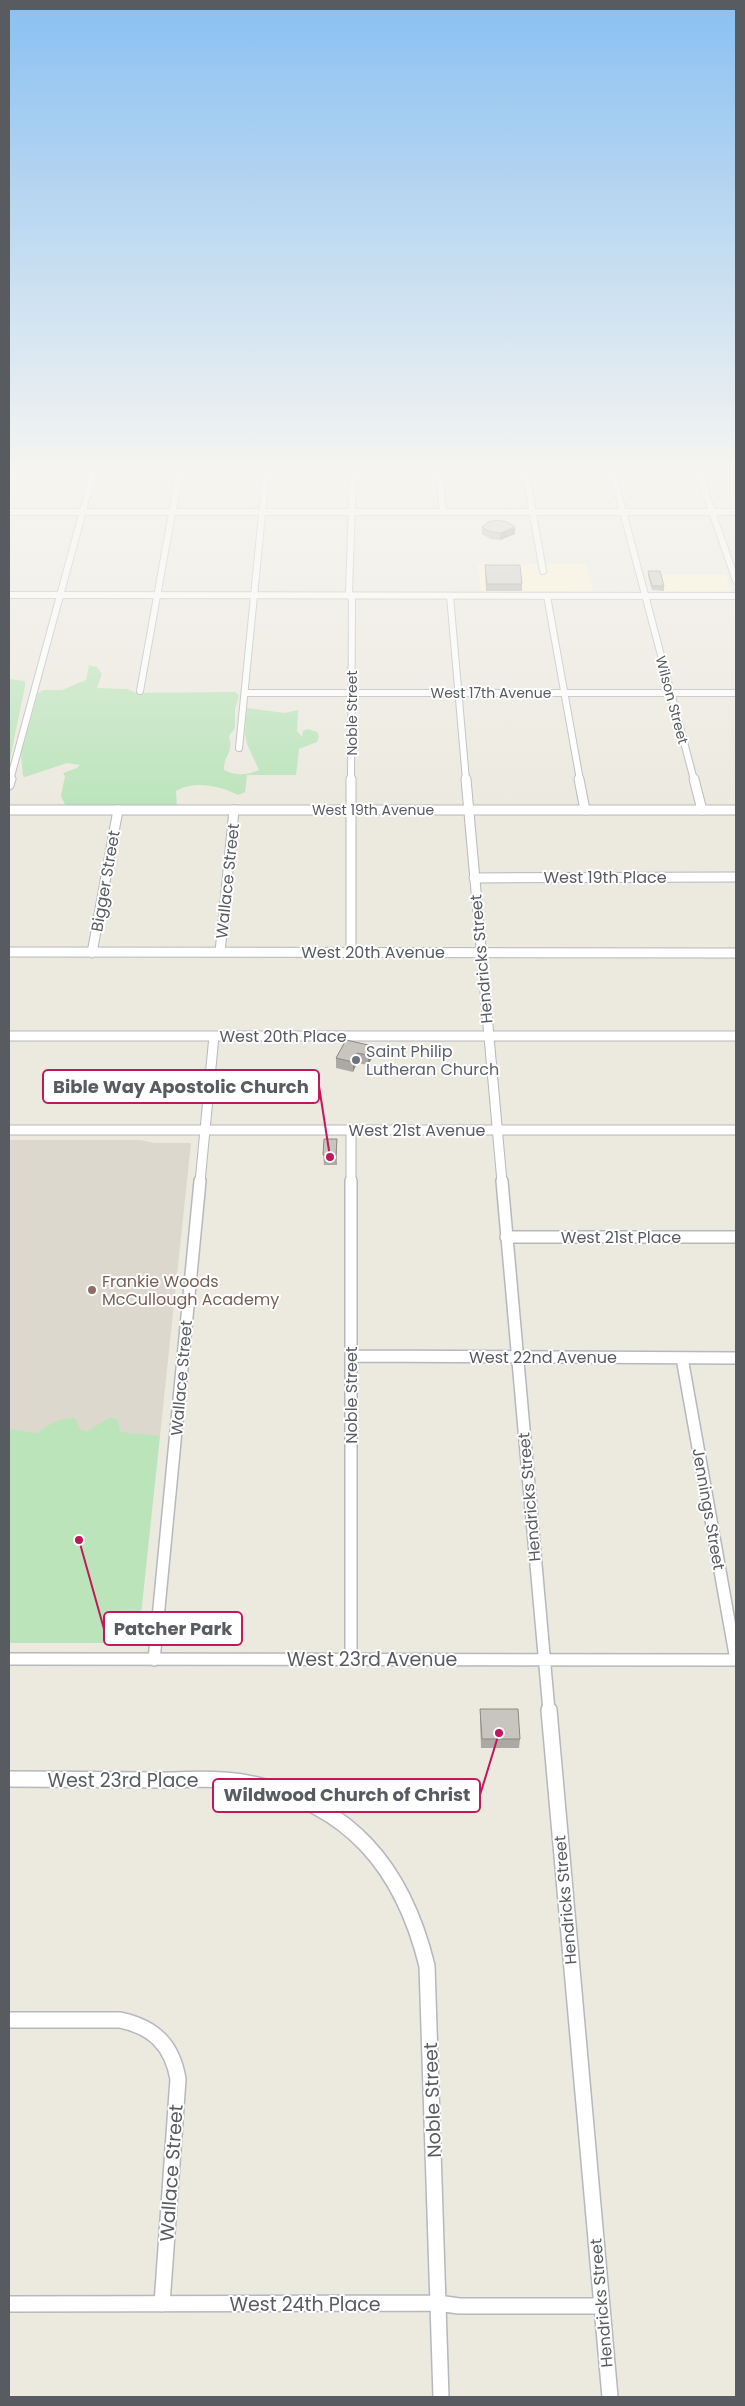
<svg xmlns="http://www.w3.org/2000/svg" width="745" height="2406" font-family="Poppins,sans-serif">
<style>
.commercial{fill:#fdf4d2}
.education{fill:#dcd8ce}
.green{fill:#bbe4bb}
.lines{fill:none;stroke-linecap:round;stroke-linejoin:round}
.minor-far3-casing{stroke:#b5b8bd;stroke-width:8}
.minor-far2-casing{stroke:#b5b8bd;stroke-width:11}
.minor-far1-casing{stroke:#b5b8bd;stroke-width:14}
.minor-casing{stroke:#b5b8bd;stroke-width:18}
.tertiary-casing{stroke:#b5b8bd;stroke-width:11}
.secondary-casing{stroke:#b5b9bf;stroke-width:2}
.minor-far3{stroke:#fff;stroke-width:6}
.minor-far2{stroke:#fff;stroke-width:9}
.minor-far1{stroke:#fff;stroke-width:11}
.minor{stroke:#fff;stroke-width:15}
.tertiary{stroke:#fff;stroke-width:9}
.secondary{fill:#fff;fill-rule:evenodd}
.wall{fill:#aca9a4}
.shaded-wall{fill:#8c8a86}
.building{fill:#c8c5bf;stroke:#8c8a86}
.worship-dot{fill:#6b7280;stroke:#fff;stroke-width:2}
.education-dot{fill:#8d6e63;stroke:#fff;stroke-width:2}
.labels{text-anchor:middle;stroke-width:4;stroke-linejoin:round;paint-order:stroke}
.far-street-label{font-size:14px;fill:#585c61;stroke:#fff}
.street-label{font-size:16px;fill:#585c61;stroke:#fff}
.worship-label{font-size:16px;fill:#5b616d;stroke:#fff;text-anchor:start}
.education-label{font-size:16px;fill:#785e54;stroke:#fff;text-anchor:start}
.near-street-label{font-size:19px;fill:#585c61;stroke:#fff}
.leader{fill:none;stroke:#c2185b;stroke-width:2}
.callout-dot{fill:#c2185b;stroke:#fff;stroke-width:2}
.callout{fill:#fff;stroke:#c2185b;stroke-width:2}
.callout-label{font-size:18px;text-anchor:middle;font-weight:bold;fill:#585c61}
</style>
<rect width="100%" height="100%" fill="#ece9df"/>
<path class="commercial" d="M586 564 593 591H481L478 565Z
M649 575H726L731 591H654Z"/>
<path class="education" d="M9 1140H140L154 1143H191L160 1436 9 1437Z"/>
<path class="green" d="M89 665 97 667 102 674 97 688 127 689 136 693 235 692 239 695 235 709V728L229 736C234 754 223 756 224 770 235 776 248 775 259 770L247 744 245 734 247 708 285 713 298 710 297 731 302 737 303 731 308 729 317 732 319 736 317 742 299 749 296 775H247L245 792 238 795C220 786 195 780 176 791L177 807H66L61 796 65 776 63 773 77 768 80 765 67 763 25 777 23 776 21 754 38 693 44 690H62L86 680Z
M9 679 25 681V686L9 764Z
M110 1417 118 1420 120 1432 160 1436 138 1643H9V1429L37 1433C50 1424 59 1418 75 1418L80 1429 86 1432Z"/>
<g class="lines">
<g class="minor-far3-casing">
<path id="minor-far3" d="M439 474 443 512
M526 474 543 571
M613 474 694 780
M699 474 736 581
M9 512H736
M450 596 466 780
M547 596 580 780
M140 691 179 474
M245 693H736
M239 748 266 474
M10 780 93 474
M351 780 352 600 349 591 353 474"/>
</g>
<g class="minor-far2-casing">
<path id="minor-far2" d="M466 779 502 1182
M579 779 585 810
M694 779 702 810
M9 785 11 779
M474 878 736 877
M9 952 736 953
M220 952 234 810
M351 952V779
M92 953 118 810
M9 1036H736
M351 1130V1182
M200 1182 214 1036"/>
</g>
<g class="minor-far1-casing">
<path id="minor-far1" d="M351 1181V1659
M502 1181 549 1711
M506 1237H736
M351 1356 736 1358
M9 1659 736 1660 682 1358
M154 1660 200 1181"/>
</g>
<g class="minor-casing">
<path id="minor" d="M549 1710 610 2397
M9 1779C58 1779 108 1780 157 1780 187 1780 218 1777 248 1783 350 1803 403 1868 427 1966L441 2397
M9 2020H120C154 2027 172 2045 178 2079L162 2304
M9 2304 438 2303 459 2306H602"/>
</g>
<g class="tertiary-casing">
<path id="tertiary" d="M9 810H736
M9 1130H736"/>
</g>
<g class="secondary-casing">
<path id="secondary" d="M9 592 736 593V599L9 598Z"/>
</g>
<use href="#minor-far3" class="minor-far3"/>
<use href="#minor-far2" class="minor-far2"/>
<use href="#minor-far1" class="minor-far1"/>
<use href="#minor" class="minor"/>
<use href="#tertiary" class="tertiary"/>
<use href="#secondary" class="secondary"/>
</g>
<path class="wall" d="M482 527 515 534 500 540 491 539 482 534Z
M485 565 522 584V591H486L485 571Z
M648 571 664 586V591L652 590 648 576Z
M346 1040 373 1056 368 1065 357 1063 353 1072 336 1068V1058Z
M337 1139V1165H324L323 1155Z
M480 1709 520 1739 519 1748H481L480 1718Z"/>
<path class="shaded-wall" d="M515 527V534L500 540V533Z
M373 1046V1056L368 1065V1055Z
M357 1053V1063L353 1072V1062Z"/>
<path class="building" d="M497 520 507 522 515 527 500 533 491 532 482 527 488 522Z
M485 565H520L522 584H487Z
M648 571H660L664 586H652Z
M346 1040 373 1046 368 1055 357 1053 353 1062 336 1058Z
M324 1139H337L336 1155H323Z
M480 1709H518L520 1739H482Z"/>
<linearGradient id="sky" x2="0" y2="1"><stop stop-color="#89c0f1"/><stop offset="0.58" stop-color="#f6f5f1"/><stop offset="1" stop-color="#f6f5f1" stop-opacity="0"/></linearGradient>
<rect width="745" height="811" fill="url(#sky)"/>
<circle class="worship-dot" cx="356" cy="1060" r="5"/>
<circle class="education-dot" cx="92" cy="1290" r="5"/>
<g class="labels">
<g class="far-street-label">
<text x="491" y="698">West 17th Avenue</text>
<text transform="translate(672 700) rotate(75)" y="5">Wilson Street</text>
<text transform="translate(352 713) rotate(-90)" y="5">Noble Street</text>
<text x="373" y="815">West 19th Avenue</text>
</g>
<g class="street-label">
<text x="605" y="883">West 19th Place</text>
<text transform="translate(105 881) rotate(-80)" y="6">Bigger Street</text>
<text transform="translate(227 881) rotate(-84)" y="6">Wallace Street</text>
<text x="373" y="958">West 20th Avenue</text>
<text transform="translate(481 959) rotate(-95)" y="6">Hendricks Street</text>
<text x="283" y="1042">West 20th Place</text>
<text x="417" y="1136">West 21st Avenue</text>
<text x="621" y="1243">West 21st Place</text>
<text x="543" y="1363">West 22nd Avenue</text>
<text transform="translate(181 1378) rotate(-85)" y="6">Wallace Street</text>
<text transform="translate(351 1395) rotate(-90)" y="6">Noble Street</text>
<text transform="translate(529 1497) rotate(-95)" y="6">Hendricks Street</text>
<text transform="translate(709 1509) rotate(80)" y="6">Jennings Street</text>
<text transform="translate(565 1900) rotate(-95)" y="6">Hendricks Street</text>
<text transform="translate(601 2303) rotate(-95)" y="6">Hendricks Street</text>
</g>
<g class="worship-label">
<text x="366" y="1057">Saint Philip<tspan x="366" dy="18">Lutheran Church</tspan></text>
</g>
<g class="education-label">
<text x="102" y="1287">Frankie Woods<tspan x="102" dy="18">McCullough Academy</tspan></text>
</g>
<g class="near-street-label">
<text x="372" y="1666">West 23rd Avenue</text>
<text x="123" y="1787">West 23rd Place</text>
<text transform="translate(432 2100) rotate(-92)" y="7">Noble Street</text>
<text transform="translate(171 2173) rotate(-86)" y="7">Wallace Street</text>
<text x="305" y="2311">West 24th Place</text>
</g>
</g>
<path class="leader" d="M330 1157L319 1086M79 1540L104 1629M499 1733L480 1795"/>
<g class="callout-dot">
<circle cx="330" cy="1157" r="5"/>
<circle cx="79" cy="1540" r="5"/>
<circle cx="499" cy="1733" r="5"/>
</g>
<g class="callout">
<rect x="43" y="1070" width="276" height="33" rx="5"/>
<rect x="104" y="1612" width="138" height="33" rx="5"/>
<rect x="213" y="1779" width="267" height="33" rx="5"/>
</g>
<g class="callout-label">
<text x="181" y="1093">Bible Way Apostolic Church</text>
<text x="173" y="1635">Patcher Park</text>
<text x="347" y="1801">Wildwood Church of Christ</text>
</g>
<rect width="745" height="2406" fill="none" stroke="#585c61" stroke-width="20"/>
</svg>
